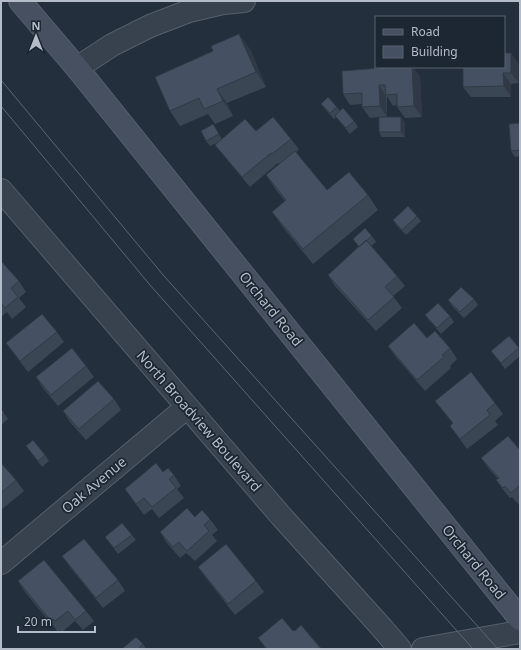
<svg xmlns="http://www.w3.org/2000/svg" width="521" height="650" font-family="'Noto Sans',sans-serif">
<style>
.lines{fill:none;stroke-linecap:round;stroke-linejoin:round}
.street-casing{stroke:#565f6c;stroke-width:24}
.secondary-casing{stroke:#565f6c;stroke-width:24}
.street{stroke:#38414e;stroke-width:22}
.secondary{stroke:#465061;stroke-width:22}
.tram{stroke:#5a6575;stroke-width:1}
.wall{fill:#3b4654}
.shaded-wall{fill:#303945}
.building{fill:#455162;stroke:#303945}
.labels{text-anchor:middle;stroke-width:3.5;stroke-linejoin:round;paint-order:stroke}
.street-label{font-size:14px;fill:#b4bcc9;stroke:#1d2633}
</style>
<rect width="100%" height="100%" fill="#242f3e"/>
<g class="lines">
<g class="street-casing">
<path id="street" d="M77 68 112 45 150 26 189 11 223 3 244 1
M1 190 281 516 382 628 400 649
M1 563 187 407
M423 649 520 632"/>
</g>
<g class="secondary-casing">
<path id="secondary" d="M20 1 77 68 520 619"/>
</g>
<use href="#street" class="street"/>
<use href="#secondary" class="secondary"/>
<path class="tram" d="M1 80 164 276 498 649
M1 106 150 285 473 649"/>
</g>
<path class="wall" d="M250 49 266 87 227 103 233 116 215 124 208 114 180 126 170 111Z
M519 64V83L511 84V97H471L463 87Z
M380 67H413L420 77 422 117 405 118 397 107V105L393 106 387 96V117H381H401L405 123V137H382L379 132V117L370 118 362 107V104L350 105 343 94 380 68Z
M321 104 337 107 340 111 354 121 358 127 350 134 336 117 334 119 325 109Z
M520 123V156L515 157 511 151Z
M213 124 222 139 256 131 291 139 299 149 296 152 327 190 368 195 378 210 313 264 282 226 272 212 285 201 276 190 266 175 279 164 278 163 250 187 223 155 215 145 219 142 210 146 206 141Z
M417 216 421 221 406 235 397 226 393 220Z
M372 236 376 242 371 246 397 276 405 286 393 296 402 308 376 331 335 286 328 275 359 247 353 239Z
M1 261 19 281 26 292 19 298 26 307 12 319 7 312 1 317Z
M474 299 478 305 464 318 452 306 448 300Z
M425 315 450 316 454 322 441 334 429 320Z
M57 332 64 342 28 372 6 343Z
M509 336 520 349V356L505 369 491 351Z
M427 338 450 348 457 359 450 366 451 368 425 391 395 356 388 346Z
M86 366 94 377 58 406 43 388 36 377Z
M114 399 121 410 86 440 70 422 63 411Z
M435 401 495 403 503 414 495 421 498 425 467 449 450 426 453 424Z
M1 409 8 419 1 425Z
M26 446 45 455 49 461 42 467Z
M520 450V502L518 504 512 497 510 498 504 491 496 480 498 479 489 469 481 458Z
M1 463 16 480 24 491 1 510Z
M163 472 174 475 181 486 177 489 184 498 159 518 152 509 144 515 125 489Z
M195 517 210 519 218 530 212 535 217 541 195 561 186 553 180 558 167 543 160 532Z
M132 535 136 540 118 554 105 537Z
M62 556 118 580 125 591 103 608 70 567Z
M198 567 256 581 264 592 235 615 206 578Z
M18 581 86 611 94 621 83 630 75 621 62 632 60 630 58 632 25 592Z
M301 625 322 649H266L258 638 295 631Z
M143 644 146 649H124Z"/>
<path class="shaded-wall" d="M239 34 250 49 266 87 256 72Z
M511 53 519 64V83L511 73Z
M412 67H413L420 77 422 117 414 106Z
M503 73 511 84V97L504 86Z
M379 85 386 96 387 117 380 106Z
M217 89 227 103 233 116 223 101Z
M401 117 405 123V137L401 132Z"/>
<path class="building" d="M239 34 256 72 217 89 223 101 204 109 199 98 170 111 155 77 213 51 211 46Z
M504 53H511V73H503L504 86 463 87V67H504Z
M380 67H412L414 106 397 107V94L386 95 385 85H379L380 106 362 107V93L343 94 342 71 380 68Z
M328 97 337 107 330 113 321 104Z
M343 108 354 121 346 128 335 116Z
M273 117 291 139 272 154 271 153 242 177 215 145 245 119 256 131Z
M379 117H401V132H379Z
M520 123V150L511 151 509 124Z
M213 124 219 134 206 141 201 131Z
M295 151 327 190 349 172 368 195 303 249 272 212 286 200 266 175Z
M408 206 417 216 402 230 393 220Z
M365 228 372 236 359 247 353 239Z
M366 240 397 276 385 287 394 297 368 320 328 275Z
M1 261 19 281 11 288 18 297 5 308 1 303Z
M461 287 474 299 460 312 448 300Z
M438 303 450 316 437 328 425 315Z
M42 314 57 332 20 361 6 343Z
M414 323 427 338 435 331 450 348 442 355 444 357 417 380 388 346Z
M509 336 519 348 501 363 491 351Z
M72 348 86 366 51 395 36 377Z
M471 372 495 403 487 410 490 415 460 439 450 426 453 423 435 401Z
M98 381 114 399 79 429 63 411Z
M1 409 4 413 1 416Z
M508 436 520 450V485L511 493 505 486 503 488 496 480 499 478 481 458Z
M33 440 45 455 38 461 26 446Z
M1 463 16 480 1 493Z
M156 463 163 472 168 468 174 475 169 479 176 488 152 507 144 498 136 504 125 489Z
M187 508 195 517 202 510 210 519 204 525 209 531 187 551 179 542 173 547 160 532Z
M122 523 132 535 114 548 105 537Z
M84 539 118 580 96 598 62 556Z
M226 544 256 581 228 604 198 567Z
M44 560 86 611 75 620 68 611 55 621 53 619 51 621 18 581Z
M282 618 293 631 294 630 295 631 301 625 321 649H267L258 638Z
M136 637 143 644 138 649H125L123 648Z"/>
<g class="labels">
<g class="street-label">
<text transform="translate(271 309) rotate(51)" y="5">Orchard Road</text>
<text transform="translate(199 421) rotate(49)" y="5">North Broadview Boulevard</text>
<text transform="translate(94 485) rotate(-40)" y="5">Oak Avenue</text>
<text transform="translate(474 562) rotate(51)" y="5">Orchard Road</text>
</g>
</g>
<rect width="521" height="650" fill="none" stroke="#b4bcc9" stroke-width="4"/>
<rect x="375" y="16" width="130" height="52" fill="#1d2633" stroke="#59626f"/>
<rect x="383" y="29" width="20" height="6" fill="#465061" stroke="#59626f"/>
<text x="411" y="36" font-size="12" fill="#b4bcc9">Road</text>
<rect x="383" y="46" width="20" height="12" fill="#455162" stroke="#59626f"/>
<text x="411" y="56" font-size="12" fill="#b4bcc9">Building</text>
<g transform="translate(36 36)" stroke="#1d2633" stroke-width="3" paint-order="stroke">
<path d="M0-3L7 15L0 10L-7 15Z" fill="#b4bcc9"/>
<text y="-6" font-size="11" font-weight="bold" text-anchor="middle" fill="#b4bcc9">N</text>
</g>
<path d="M18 626v6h77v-6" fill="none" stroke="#b4bcc9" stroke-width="2"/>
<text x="24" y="626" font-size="12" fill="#b4bcc9" stroke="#1d2633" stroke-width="3" paint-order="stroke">20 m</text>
</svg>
